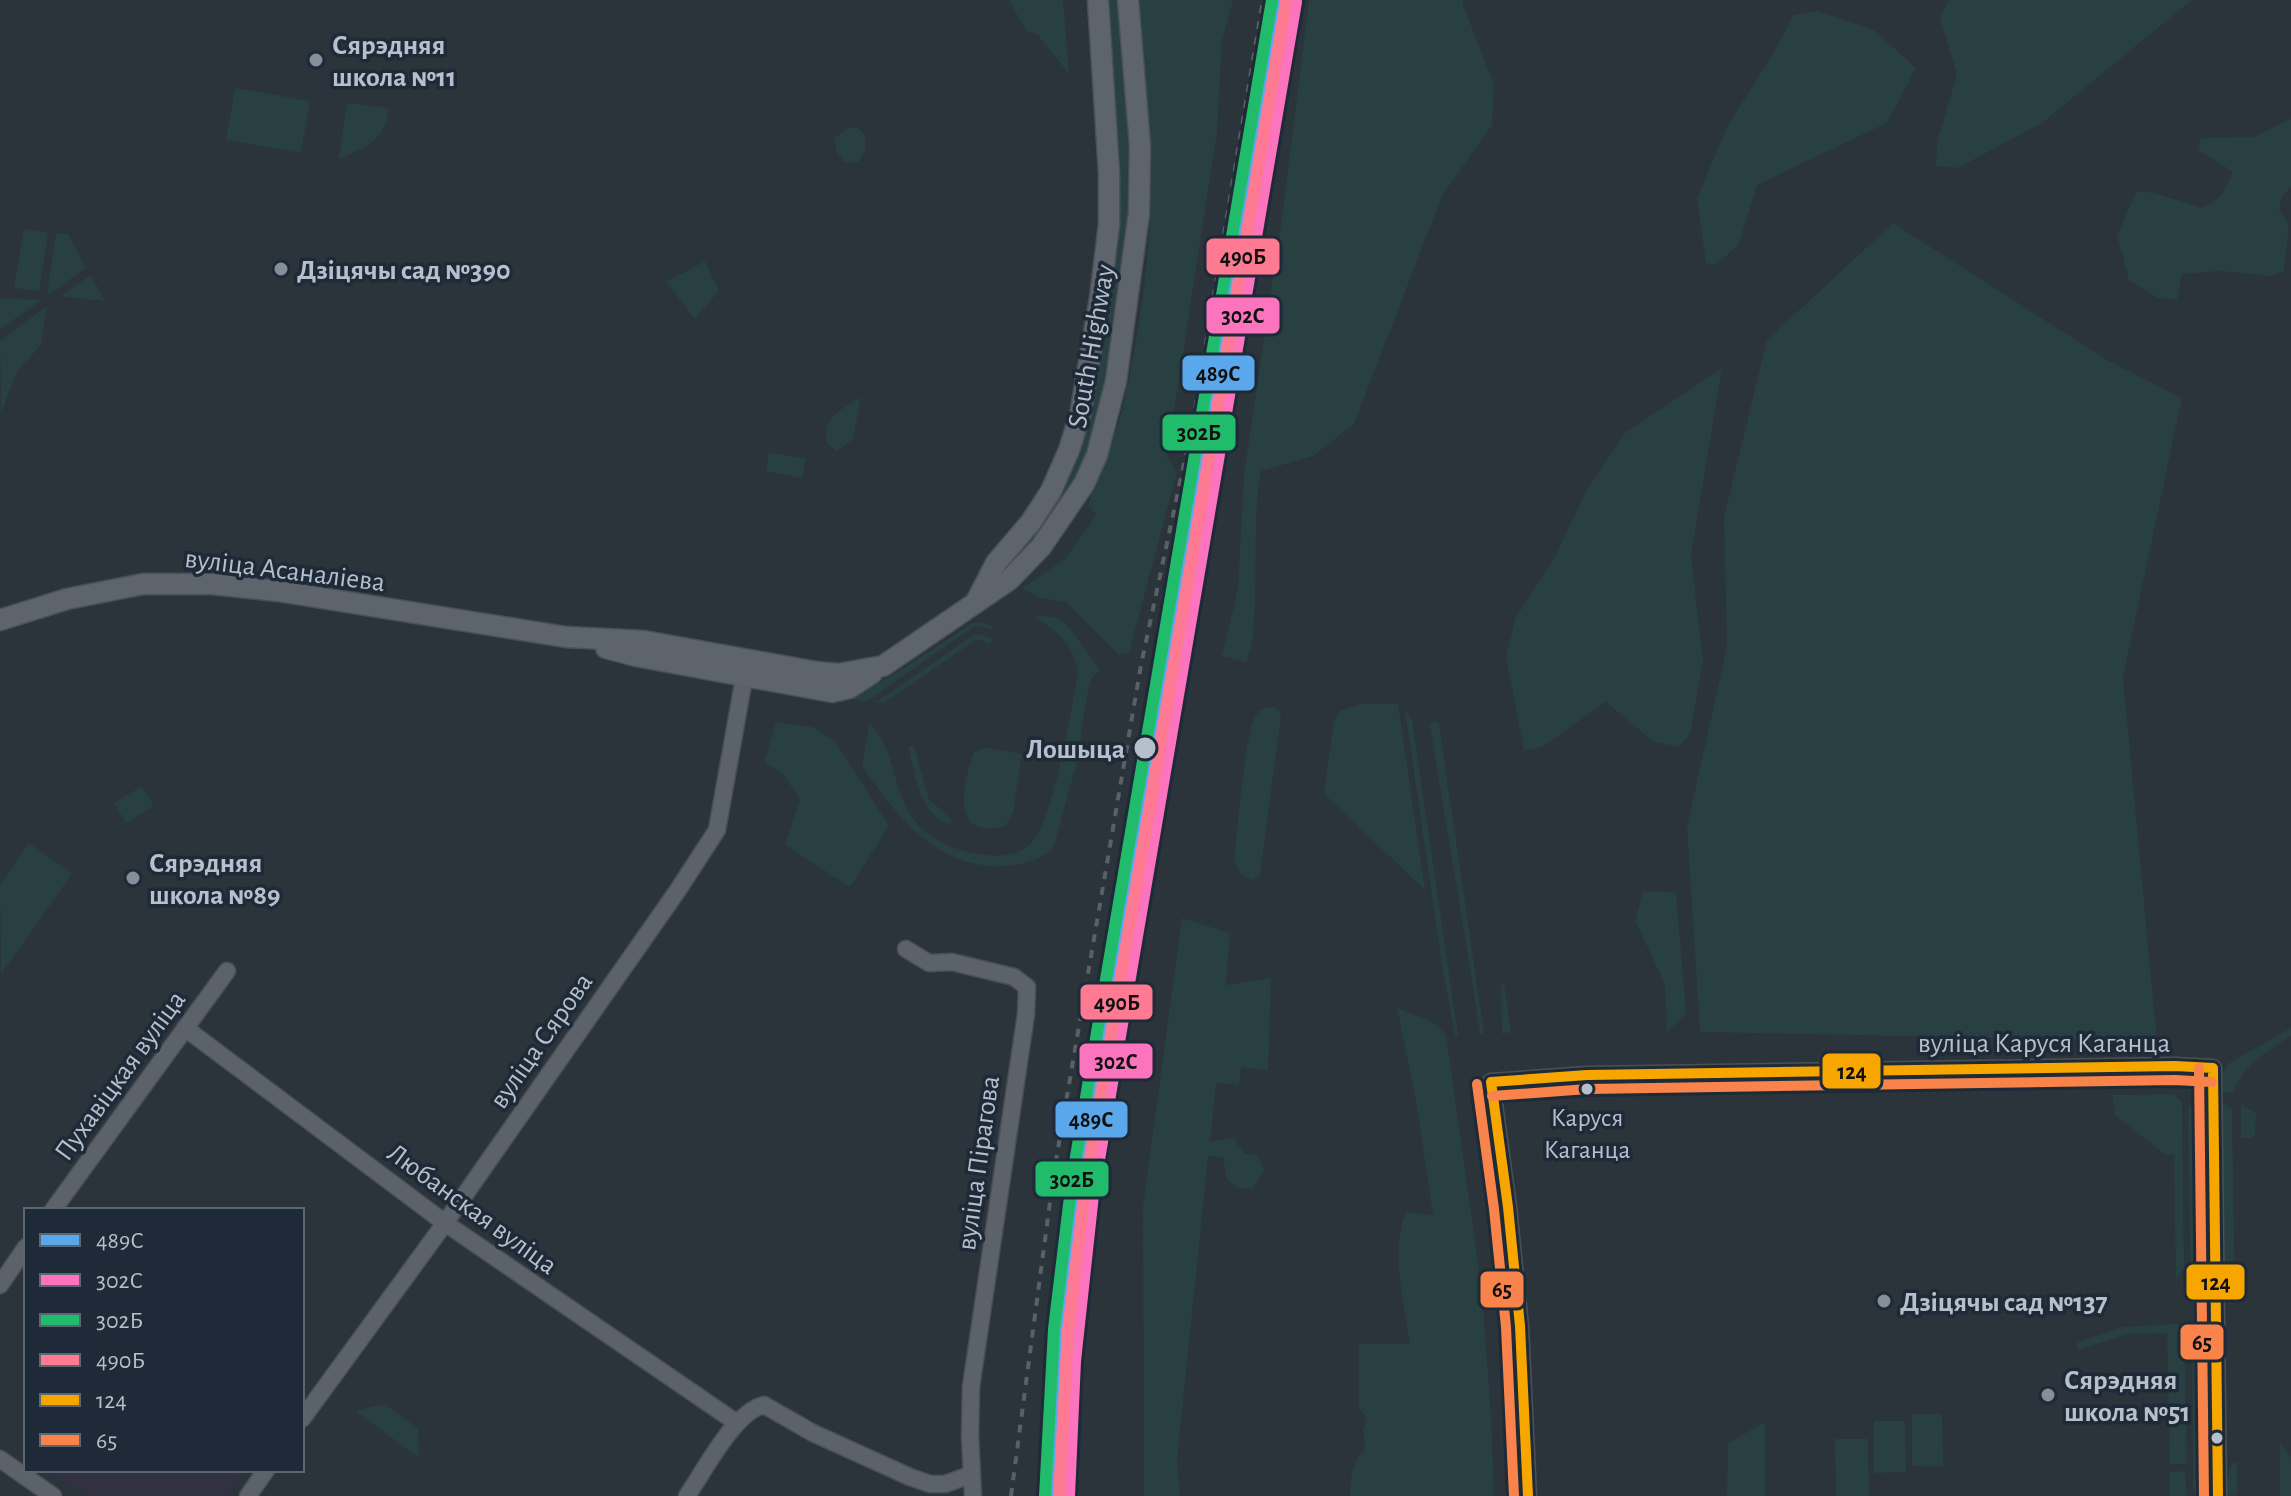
<svg xmlns="http://www.w3.org/2000/svg" width="2291" height="1496" font-family="'Alegreya Sans',sans-serif">
<style>
.medical{fill:#313141}
.green{fill:#284042}
.lines{fill:none;stroke-linecap:round;stroke-linejoin:round}
.minor-casing{stroke:#4a4f55;stroke-width:19}
.major-casing{stroke:#495058;stroke-width:23}
.minor{stroke:#5c6269;stroke-width:16}
.major{stroke:#5e646b;stroke-width:20}
.rail{stroke:#5a6066;stroke-width:4;stroke-dasharray:8 8;stroke-linecap:butt}
.bus-1-casing{stroke:#1e2a37;stroke-width:16}
.bus-2-casing{stroke:#1e2a37;stroke-width:16}
.bus-1{stroke:#f7a600;stroke-width:10}
.bus-2{stroke:#f8844c;stroke-width:10}
.rail-1-casing{stroke:#1e2a37;stroke-width:18}
.rail-2-casing{stroke:#1e2a37;stroke-width:18}
.rail-3-casing{stroke:#1e2a37;stroke-width:18}
.rail-4-casing{stroke:#1e2a37;stroke-width:18}
.rail-1{stroke:#5aa8eb;stroke-width:12}
.rail-2{stroke:#fc73be;stroke-width:12}
.rail-3{stroke:#20bc6c;stroke-width:12}
.rail-4{stroke:#fe7a93;stroke-width:12}
.poi-dot{fill:#858f99;stroke:#1e2a37;stroke-width:3}
.stop-dot{fill:#b6c0cc;stroke:#1e2a37;stroke-width:3}
.labels{text-anchor:middle;stroke-width:7;stroke-linejoin:round;paint-order:stroke}
.bus-label{font-size:26px;fill:#b6c0cc;stroke:#1e2a37}
.poi-label{font-size:28px;font-weight:bold;fill:#b6c0cc;stroke:#1e2a37;text-anchor:start}
.street-label{font-size:28px;fill:#b6c0cc;stroke:#1e2a37}
.stop-label{font-size:28px;font-weight:bold;fill:#b6c0cc;stroke:#1e2a37;text-anchor:end}
.line-badge{stroke:#1e2a37;stroke-width:3}
.pale-badge-label{font-size:22px;text-anchor:middle;font-weight:bold;fill:#111}
</style>
<rect width="100%" height="100%" fill="#2b333b"/>
<path class="medical" d="M55 1470H253L245 1471 228 1496H87L52 1474Z"/>
<path class="green" d="M1009 0H1063L1069 74 1037 34 1026 31Z
M1107 0H1118C1122 54 1129 109 1130 163 1131 228 1122 293 1111 356 1105 390 1100 425 1086 456 1066 499 1039 536 1006 570L1002 565 1050 506 1119 203 1115 97Z
M1138 0H1233L1222 42 1217 132 1167 458 1177 472 1129 653 1119 655 1066 602 1041 598 1022 588 1065 559 1097 514 1088 507C1097 474 1114 444 1122 410 1142 325 1154 233 1150 145 1147 97 1142 48 1138 0Z
M1309 0H1463V5L1494 84 1492 125 1442 196 1354 424 1313 456 1261 471C1253 513 1257 557 1255 601 1253 626 1256 638 1246 662L1222 656 1238 588 1244 474 1281 224Z
M1949 0H2192L2042 123 1958 168 1936 166 1937 143 1957 74 1940 18Z
M1817 11 1874 30 1916 68 1887 123 1757 185 1739 244 1716 265 1706 263 1697 198 1728 125 1774 52 1794 15Z
M235 88 310 101 301 153 226 140Z
M347 103 389 108C384 142 368 146 339 159Z
M2291 119V187L2282 196 2279 210 2289 224 2284 271 2271 276 2221 271 2182 274 2177 300 2158 298 2129 280 2117 235 2137 191 2154 193 2203 208 2221 196 2233 172 2198 149 2201 138 2253 137Z
M848 128H858L865 136V150L858 162 845 163 836 150 834 138Z
M1893 223 2107 360 2182 398 2123 677 2157 1041 1700 1032 1687 826 1727 647 1724 517 1767 340Z
M24 229 48 233 39 291 14 288Z
M56 233 68 234 86 268 51 293H47Z
M705 261 719 291 695 319 666 282Z
M91 275 105 301 60 296Z
M0 298 42 300 0 329Z
M47 306 41 345 17 371 1 414 0 341Z
M1722 368 1691 555 1703 662 1690 734 1679 747 1654 742 1606 702 1542 747 1524 751 1506 656 1516 617 1556 555 1585 493 1625 433Z
M861 397 853 439 837 451 827 444C821 417 841 410 861 397Z
M769 452 806 459 802 478 766 471Z
M1036 615 1057 618 1068 626 1100 670C1098 673 1093 676 1091 680 1088 686 1079 740 1081 747L1054 846C1047 858 1029 862 1016 865 943 876 898 819 862 766L869 724C897 748 891 789 912 817 927 838 949 848 973 853 991 857 1017 858 1031 843 1054 818 1071 711 1078 674 1076 647 1057 631 1036 618Z
M979 622 994 626 990 629 975 626 867 701 851 699 850 696 890 677 971 624Z
M975 634 992 638 991 645 981 640H976L885 702 875 703Z
M1361 704H1398L1425 890 1324 794 1334 721 1340 711Z
M1273 707 1279 710 1281 716 1260 875 1251 881 1241 874 1234 860C1237 834 1245 731 1256 715 1261 709 1266 707 1273 707Z
M1405 710 1412 720 1458 1035 1455 1036 1443 971Z
M1434 721 1439 724 1484 1033 1480 1034C1465 930 1446 827 1430 724Z
M776 722 812 727 835 741 889 826 850 887 785 845 800 800 783 774 764 763Z
M908 746H914L929 799 951 819V824C919 817 915 773 908 746Z
M987 748 1022 754 1013 813 1005 826C950 842 962 783 974 752Z
M142 786 154 806 126 823 114 803Z
M29 843 72 874 1 974 0 885Z
M1643 891 1676 892 1686 1013 1667 1032 1665 984 1635 921Z
M1182 918 1230 933 1226 985 1271 978 1268 1071 1241 1067 1239 1085 1216 1083 1210 1142 1233 1137 1244 1153 1258 1156 1264 1171 1253 1188 1240 1189 1227 1180 1223 1157 1208 1156 1177 1461 1180 1496H1144L1143 1206Z
M1501 983H1504L1510 1025V1032L1502 1034Z
M1397 1008 1434 1023 1446 1034 1482 1292 1491 1416 1494 1496H1350C1350 1478 1352 1462 1365 1448L1363 1430 1367 1418 1359 1408V1344H1410C1404 1301 1390 1254 1406 1212L1433 1215 1416 1100Z
M2291 1028V1036C2268 1050 2244 1066 2233 1092L2221 1093 2220 1077 2228 1064Z
M2169 1073V1082L1941 1088 1944 1081 1951 1079Z
M2174 1094 2182 1103 2184 1269 2176 1280 2174 1155H2166L2115 1115 2112 1095Z
M2226 1104 2232 1109 2235 1306 2224 1302 2222 1288 2221 1105Z
M2188 1105 2197 1106 2198 1111 2201 1295 2197 1303H2191Z
M2241 1105 2256 1113 2255 1135 2250 1138H2241Z
M2192 1322 2200 1327 2201 1333 2204 1495H2196L2193 1490Z
M2175 1324 2180 1325 2184 1331 2187 1464H2170L2167 1333 2129 1334 2077 1350 2078 1342 2123 1327Z
M384 1404 418 1428 419 1458 356 1411Z
M1912 1414H1942L1943 1467 1912 1466Z
M1874 1421H1905L1906 1472 1874 1473Z
M1765 1422V1496H1727L1728 1443Z
M1835 1439H1868L1869 1496H1836Z
M2280 1442 2291 1457V1496H2280Z
M2232 1463H2237V1491L2236 1495H2227V1479Z
M2185 1471 2187 1496H2170V1472Z"/>
<g class="lines">
<g class="minor-casing">
<path id="minor" d="M906 949 929 963 952 962 1014 977 1027 987 1026 1014 971 1387 970 1436 973 1496
M185 1028 445 1223 737 1423
M53 1210 227 971
M0 1285 26 1247
M302 1419 445 1223 678 890 717 830 746 667
M0 1459 53 1496
M248 1496 266 1470
M687 1496C704 1471 735 1411 764 1405L813 1433 910 1477 930 1484H945L970 1475
M1528 1496 1520 1326 1508 1207 1491 1082 1587 1075 2175 1066 2213 1068 2218 1496"/>
</g>
<g class="major-casing">
<path id="major" d="M977 600 996 563 1031 522 1051 491 1069 450 1080 415 1100 298 1109 224V173L1098 0
M0 620 67 599 143 584H212L278 591 566 637 644 641 816 672 838 674 883 666 1009 580 1041 547 1084 484 1097 455 1116 381 1139 213 1140 146 1128 0
M606 648 636 656 832 692 849 688 872 673"/>
</g>
<use href="#minor" class="minor"/>
<use href="#major" class="major"/>
<path class="rail" d="M1011 1496 1054 1172 1141 665 1193 421 1263 0"/>
<g class="bus-1-casing">
<path id="bus-1" d="M2213 1068 2218 1496
M1491 1082 1587 1075 2175 1066 2213 1068
M1491 1082 1508 1207 1520 1326 1528 1496"/>
</g>
<g class="bus-2-casing">
<path id="bus-2" d="M2199 1068 2204 1496
M1477 1084 1494 1209 1506 1327 1514 1496
M1492 1096 1588 1089 2175 1080 2212 1082"/>
</g>
<use href="#bus-1" class="bus-1"/>
<use href="#bus-2" class="bus-2"/>
<g class="rail-1-casing">
<path id="rail-1" d="M1055 1496 1061 1360 1079 1193 1282 0"/>
</g>
<g class="rail-2-casing">
<path id="rail-2" d="M1069 1496 1075 1361 1093 1195 1296 2"/>
</g>
<g class="rail-3-casing">
<path id="rail-3" d="M1045 1496 1054 1329 1072 1180 1272 0"/>
</g>
<g class="rail-4-casing">
<path id="rail-4" d="M1059 1496 1068 1330 1086 1182 1286 2"/>
</g>
<use href="#rail-1" class="rail-1"/>
<use href="#rail-2" class="rail-2"/>
<use href="#rail-3" class="rail-3"/>
<use href="#rail-4" class="rail-4"/>
</g>
<g class="poi-dot">
<circle cx="316" cy="60" r="8"/>
<circle cx="281" cy="269" r="8"/>
<circle cx="133" cy="878" r="8"/>
<circle cx="1884" cy="1301" r="8"/>
<circle cx="2048" cy="1395" r="8"/>
</g>
<g class="stop-dot">
<circle cx="1145" cy="748" r="12"/>
<circle cx="1587" cy="1089" r="7"/>
<circle cx="2217" cy="1438" r="7"/>
</g>
<g class="labels">
<g class="bus-label">
<text x="1587" y="1126">Каруся<tspan x="1587" dy="32">Каганца</tspan></text>
</g>
<g class="poi-label">
<text x="332" y="54">Сярэдняя<tspan x="332" dy="32">школа №11</tspan></text>
<text x="297" y="279">Дзіцячы сад №390</text>
<text x="149" y="872">Сярэдняя<tspan x="149" dy="32">школа №89</tspan></text>
<text x="1900" y="1311">Дзіцячы сад №137</text>
<text x="2064" y="1389">Сярэдняя<tspan x="2064" dy="32">школа №51</tspan></text>
</g>
<g class="street-label">
<text transform="translate(1090 346) rotate(-80)" y="10">South Highway</text>
<text transform="translate(285 569) rotate(7)" y="10">вуліца Асаналіева</text>
<text transform="translate(540 1040) rotate(-55)" y="10">вуліца Сярова</text>
<text x="2044" y="1052">вуліца Каруся Каганца</text>
<text transform="translate(119 1075) rotate(-54)" y="10">Пухавіцкая вуліца</text>
<text transform="translate(977 1163) rotate(-82)" y="10">вуліца Пірагова</text>
<text transform="translate(473 1208) rotate(36)" y="10">Любанская вуліца</text>
</g>
<g class="stop-label">
<text x="1125" y="758">Лошыца</text>
</g>
</g>
<g class="line-badge">
<rect x="1205" y="237" width="76" height="39" rx="8" fill="#fe7a93"/>
<rect x="1205" y="296" width="76" height="39" rx="8" fill="#fc73be"/>
<rect x="1181" y="354" width="75" height="38" rx="8" fill="#5aa8eb"/>
<rect x="1161" y="413" width="76" height="39" rx="8" fill="#20bc6c"/>
<rect x="1079" y="983" width="75" height="38" rx="8" fill="#fe7a93"/>
<rect x="1078" y="1042" width="76" height="38" rx="8" fill="#fc73be"/>
<rect x="1821" y="1052" width="61" height="38" rx="8" fill="#f7a600"/>
<rect x="1054" y="1100" width="75" height="39" rx="8" fill="#5aa8eb"/>
<rect x="1034" y="1160" width="76" height="38" rx="8" fill="#20bc6c"/>
<rect x="2185" y="1263" width="61" height="38" rx="8" fill="#f7a600"/>
<rect x="1479" y="1270" width="46" height="39" rx="8" fill="#f8844c"/>
<rect x="2179" y="1323" width="46" height="38" rx="8" fill="#f8844c"/>
</g>
<g class="pale-badge-label">
<text x="1243" y="264">490Б</text>
<text x="1243" y="323">302С</text>
<text x="1218" y="381">489С</text>
<text x="1199" y="440">302Б</text>
<text x="1117" y="1010">490Б</text>
<text x="1116" y="1069">302С</text>
<text x="1852" y="1079">124</text>
<text x="1091" y="1127">489С</text>
<text x="1072" y="1187">302Б</text>
<text x="2216" y="1290">124</text>
<text x="1502" y="1297">65</text>
<text x="2202" y="1350">65</text>
</g>
<rect x="24" y="1208" width="280" height="264" fill="#1e2a37" stroke="#5b6673" stroke-width="2"/>
<rect x="40" y="1234" width="40" height="12" fill="#5aa8eb" stroke="#5b6673" stroke-width="2"/>
<text x="96" y="1248" font-size="24" fill="#b6c0cc">489С</text>
<rect x="40" y="1274" width="40" height="12" fill="#fc73be" stroke="#5b6673" stroke-width="2"/>
<text x="96" y="1288" font-size="24" fill="#b6c0cc">302С</text>
<rect x="40" y="1314" width="40" height="12" fill="#20bc6c" stroke="#5b6673" stroke-width="2"/>
<text x="96" y="1328" font-size="24" fill="#b6c0cc">302Б</text>
<rect x="40" y="1354" width="40" height="12" fill="#fe7a93" stroke="#5b6673" stroke-width="2"/>
<text x="96" y="1368" font-size="24" fill="#b6c0cc">490Б</text>
<rect x="40" y="1394" width="40" height="12" fill="#f7a600" stroke="#5b6673" stroke-width="2"/>
<text x="96" y="1408" font-size="24" fill="#b6c0cc">124</text>
<rect x="40" y="1434" width="40" height="12" fill="#f8844c" stroke="#5b6673" stroke-width="2"/>
<text x="96" y="1448" font-size="24" fill="#b6c0cc">65</text>
</svg>
